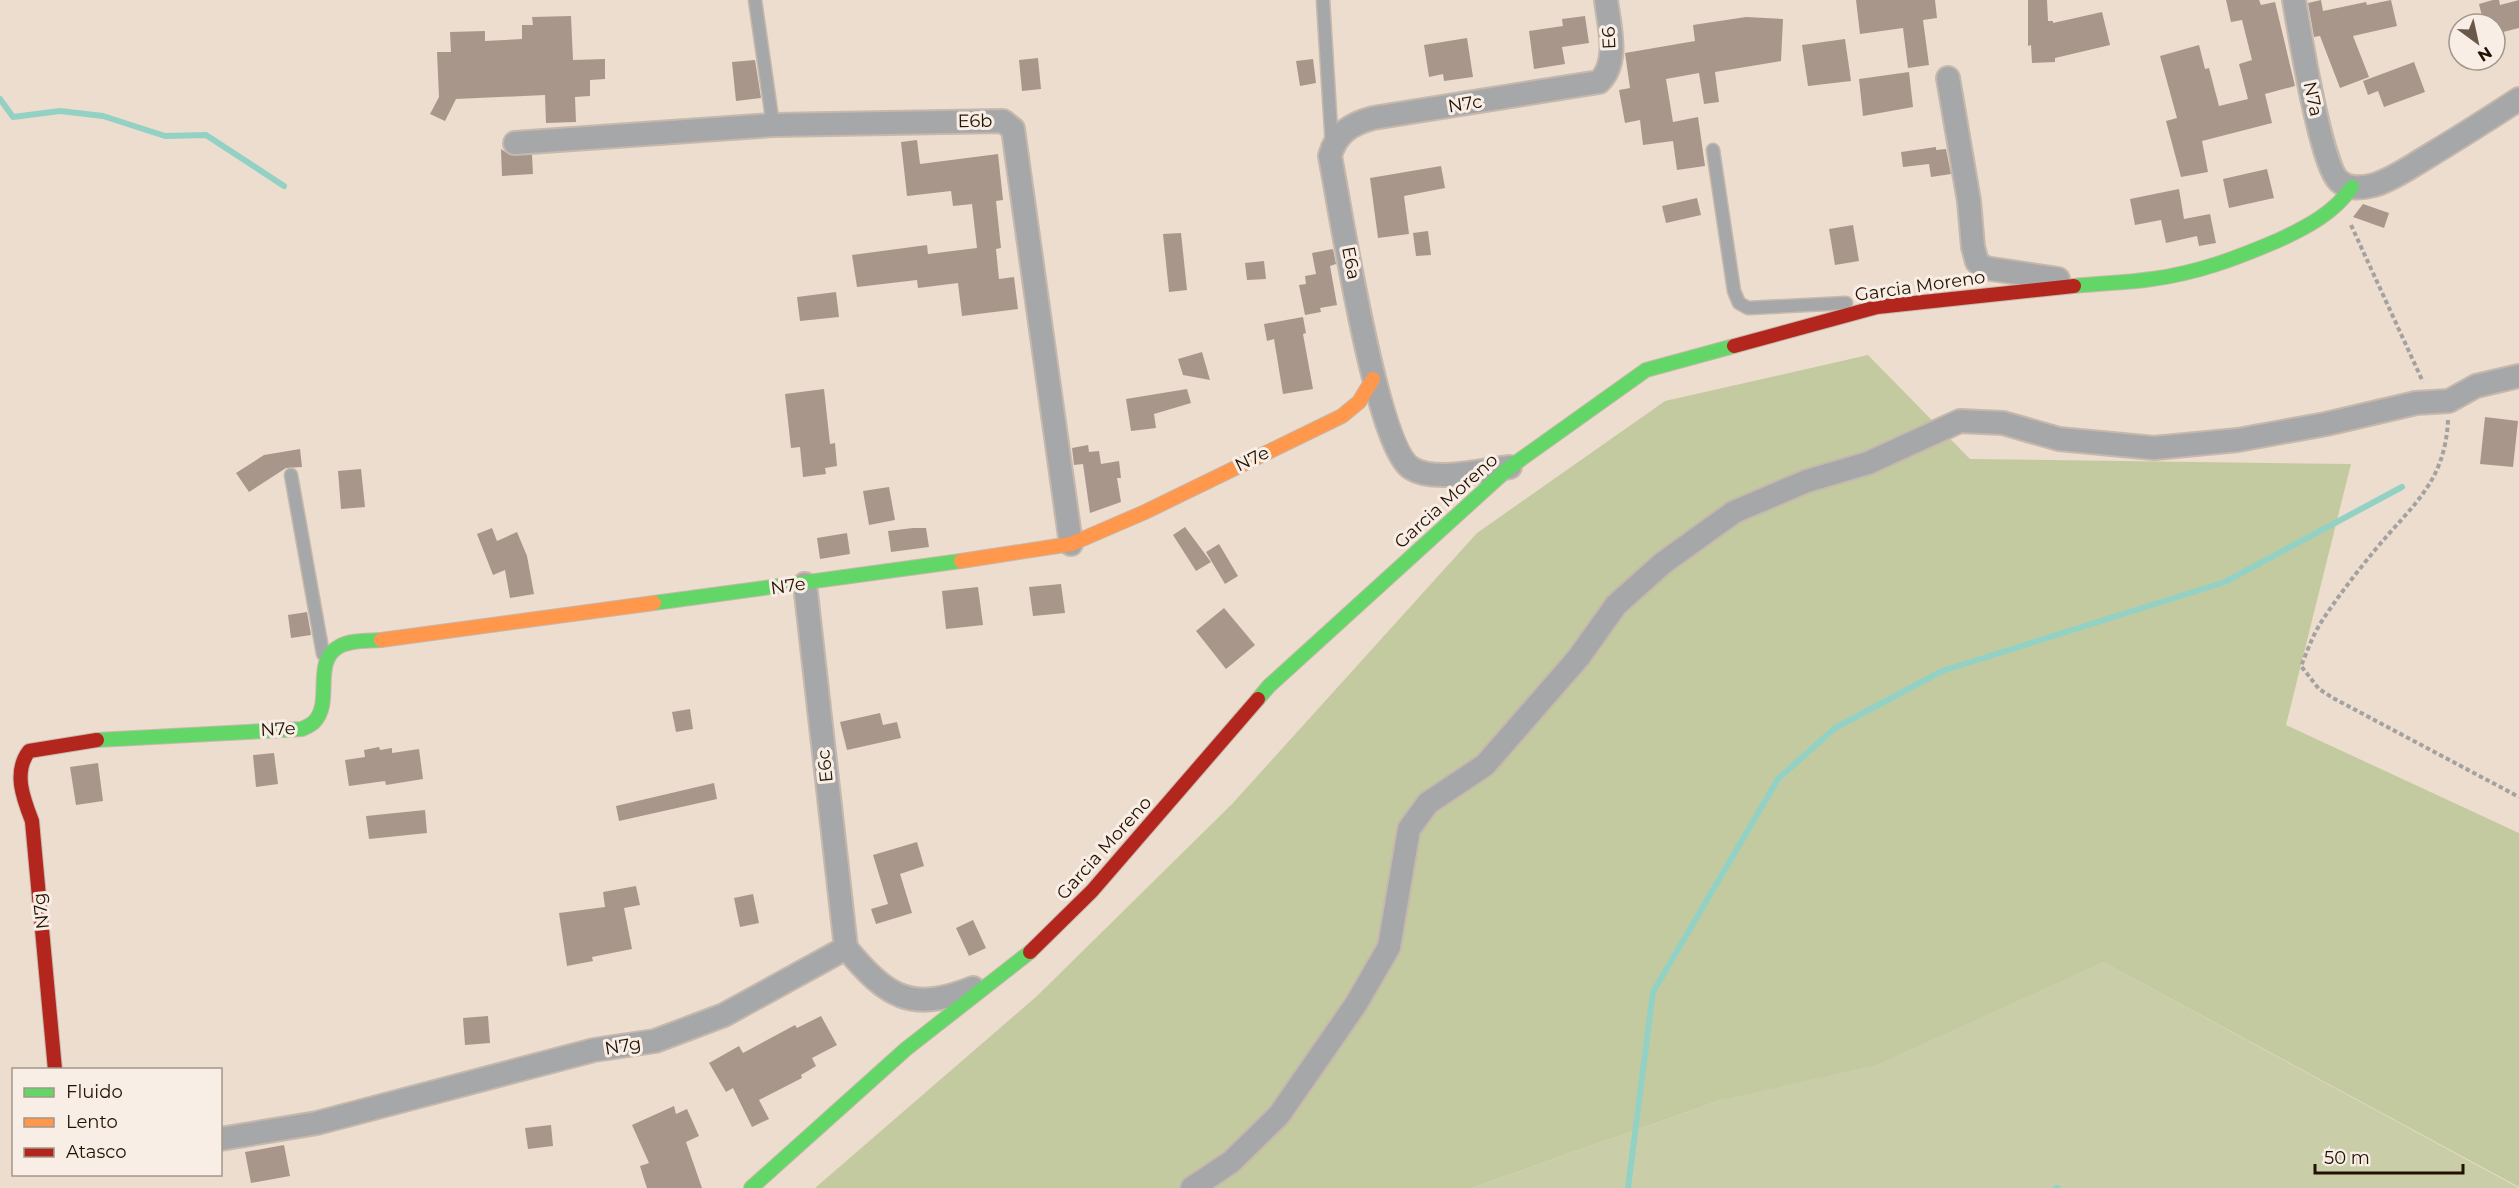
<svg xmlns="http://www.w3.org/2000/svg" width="2519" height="1188" font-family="Montserrat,sans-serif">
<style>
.green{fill:#c9cea8}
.forest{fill:#c4caa0}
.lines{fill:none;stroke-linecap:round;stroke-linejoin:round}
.stream{stroke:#94d1c5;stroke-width:6}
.building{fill:#a8968b}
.lane-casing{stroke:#c6b8ac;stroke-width:15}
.street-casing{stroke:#c6b8ac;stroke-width:26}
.fast-casing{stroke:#c6b8ac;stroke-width:16}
.slow-casing{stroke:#c6b8ac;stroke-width:16}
.jam-casing{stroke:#c6b8ac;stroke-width:16}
.path{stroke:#a3a2a1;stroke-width:4;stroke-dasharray:4.5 3;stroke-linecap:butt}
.lane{stroke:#a6a7a9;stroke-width:12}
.street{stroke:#a6a7a9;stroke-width:22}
.fast{stroke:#63d668;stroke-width:14}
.slow{stroke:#ff974d;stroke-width:14}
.jam{stroke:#b3261e;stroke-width:14}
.labels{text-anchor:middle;stroke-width:6;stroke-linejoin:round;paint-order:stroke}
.street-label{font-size:18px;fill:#231202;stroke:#f8eee5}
</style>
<rect width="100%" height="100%" fill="#edddce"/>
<path class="green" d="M2103 962 2519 1188H1471L1721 1100Z"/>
<path class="forest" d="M1868 355 1970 459 2351 464 2286 725 2519 833V1187L2103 962 1876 1065 1721 1100 1471 1188H815L1037 996 1232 804 1477 533 1665 401Z"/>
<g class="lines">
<path class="stream" d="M0 99 13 117 60 111 103 116 165 136 206 135 284 186
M1628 1188 1653 992 1778 779 1835 728 1942 671 2225 582 2402 487
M2056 1188H2058"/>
</g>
<path class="building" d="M1856 0H1935L1937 18 1923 20 1929 65 1908 68 1903 28 1860 34Z
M2028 0H2047L2048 21H2053V23L2102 12 2110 45 2055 58V62L2032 63 2031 45 2028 46Z
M2226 0H2259L2261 5 2275 2 2295 86 2265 94 2272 123 2202 141 2208 172 2181 177 2166 121 2177 118 2160 56 2199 45 2205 69 2209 68 2219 106 2248 99 2239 64 2252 60 2242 20 2231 22Z
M2321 0 2323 11 2366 2 2367 5 2391 0 2397 26 2353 36 2369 77 2340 88 2320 36 2314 37 2308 3Z
M2493 0H2499L2500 5 2519 0V28L2495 34V24H2484L2479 4Z
M571 16 573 60 605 59V79L590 80V96L575 97 576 122 546 123 545 95 456 99 445 121 430 114 439 97 437 52H451L450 32 485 31V41L522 39V25H533L532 17Z
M1585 16 1589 43 1562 47 1565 64 1534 69 1529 31 1563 26 1562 19Z
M1746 17 1783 19 1781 61 1715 72 1719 102 1704 104 1699 73 1666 79 1673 122 1698 117 1705 166 1677 170 1673 141 1643 145 1640 120 1625 123 1619 90 1630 88 1625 53 1695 41 1693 25Z
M1467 38 1473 77 1444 81 1443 74 1429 77 1424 45Z
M1845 39 1851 81 1808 86 1802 45Z
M1038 58 1041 89 1022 91 1019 60Z
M1313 59 1316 83 1300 86 1296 61Z
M755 60 761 98 736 101 732 62Z
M2414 62 2425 92 2384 107 2378 91 2368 95 2363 81Z
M1909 72 1913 107 1863 116 1859 79Z
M917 140 920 164 998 154 1003 200 996 201 1001 248 996 249 999 279 1014 277 1018 309 962 316 958 283 918 288 917 280 857 287 852 255 927 245 928 254 977 248 972 204 953 206 951 191 907 196 901 142Z
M1936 147V150L1946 149 1951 174 1931 177 1929 164 1903 167 1901 152Z
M501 149 510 155H532L533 174 502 176Z
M1441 166 1445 188 1404 196 1409 234 1378 238 1370 178Z
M2267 169 2274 198 2229 208 2223 179Z
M2179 189 2184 219 2210 214 2216 243 2199 246 2197 236 2166 243 2161 220 2135 225 2130 199Z
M1697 198 1701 215 1666 223 1662 206Z
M2363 204 2389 213 2384 228 2353 217Z
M1853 225 1859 261 1835 265 1829 229Z
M1428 231 1431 255 1416 256 1413 233Z
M1181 233 1187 290 1169 292 1163 234Z
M1333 249 1336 264 1330 266 1337 305 1320 308 1321 312 1305 315 1299 285 1306 284 1305 276 1316 274 1312 253Z
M1264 261 1266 279 1247 280 1245 263Z
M836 292 839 317 800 321 797 297Z
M1303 317 1306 333 1303 334 1313 389 1283 394 1274 339 1267 341 1264 324Z
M1202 352 1210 380 1183 375 1178 359Z
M824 389 830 444 835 443 837 466 825 468 826 474 803 477 800 447 791 448 785 394Z
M1187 389 1191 403 1154 414 1156 428 1131 431 1126 399Z
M2485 417 2518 421 2513 467 2480 464Z
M1088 445 1089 452 1099 451 1101 464 1119 461 1121 478H1117L1121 502 1090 513 1083 464 1074 465 1072 448Z
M300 449 302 467 286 468 249 492 236 473 264 455Z
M361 469 365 507 341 509 338 471Z
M889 487 895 520 869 525 863 491Z
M1185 527 1211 562 1196 571 1173 535Z
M492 528 497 541 517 532 527 556 534 594 510 598 505 570 493 575 477 534Z
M913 528H926L929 547 891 552 888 531Z
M847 533 850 554 820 559 817 538Z
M1219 544 1238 576 1225 584 1206 552Z
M1061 584 1065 613 1033 616 1029 587Z
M978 587 983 625 946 629 942 591Z
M1224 608 1255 645 1226 669 1196 631Z
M307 612 311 635 291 638 288 615Z
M690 709 693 729 676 732 672 712Z
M880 713 883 725 897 722 901 738 847 750 840 722Z
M379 747 380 750 392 748V753L419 749 423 779 386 785 385 781 349 786 345 760 365 757 364 750Z
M274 753 278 784 256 787 253 755Z
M98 763 103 801 76 805 70 767Z
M714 783 717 799 619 821 616 806Z
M425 810 427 833 369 839 366 816Z
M917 842 924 866 900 874 912 913 876 924 871 909 888 904 873 855Z
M636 886 640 905 624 908 632 949 592 957 593 961 567 966 559 913 605 907 603 892Z
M753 894 759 923 740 927 734 898Z
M973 920 986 948 969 956 956 928Z
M488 1016 490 1043 465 1045 463 1018Z
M821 1016 837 1045 812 1058 816 1066 801 1075 802 1078 759 1100 769 1119 752 1127 733 1088 726 1092 709 1063 739 1046 743 1053 795 1025 797 1028Z
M674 1106 676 1114 687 1109 699 1136 686 1142 702 1188H647L644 1179 640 1166 649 1163 632 1125Z
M551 1125 553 1146 528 1149 525 1128Z
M284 1145 290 1176 251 1183 245 1152Z"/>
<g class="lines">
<g class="lane-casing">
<path id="lane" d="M755 0 773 125
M1323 0 1332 146
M1713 150 1734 291 1739 303 1748 308 1846 303
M291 475 323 654"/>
</g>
<g class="street-casing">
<path id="street" d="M2294 0C2299 29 2321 166 2339 181 2349 190 2362 188 2374 185 2391 180 2407 169 2422 160 2455 140 2487 120 2519 99
M1948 78 1969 201 1973 247 1977 262 1985 268 2058 279
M515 143 773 125 1003 121 1013 129 1071 544
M1510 467C1483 470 1434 483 1411 468 1376 445 1340 207 1330 156 1336 133 1351 124 1373 118L1599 82C1620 62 1609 26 1606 0
M805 584 846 948
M846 948C887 997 910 1013 973 988
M220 1139 317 1123 594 1050 655 1041 724 1015 846 948
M1192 1188 1231 1162 1279 1115 1356 1004 1389 947 1409 829 1428 803 1485 765 1579 657 1616 605 1663 563 1734 512 1807 481 1868 463 1960 421 2003 423 2059 439 2154 448 2238 440 2326 424 2416 403 2449 401 2476 386 2519 376"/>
</g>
<g class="fast-casing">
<path id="fast" d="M2074 286C2100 283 2126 283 2152 279 2198 273 2237 258 2279 240 2307 227 2334 213 2352 187
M654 603 961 561
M1258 699 1269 686 1510 467 1646 370 1734 346
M97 740 302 729C306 727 311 725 314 722 334 702 311 661 340 646 351 640 369 641 381 640
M751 1188 906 1049 1030 952"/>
</g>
<g class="slow-casing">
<path id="slow" d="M961 561 1071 544 1145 512 1342 416 1359 402 1373 379
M381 640 654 603"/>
</g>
<g class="jam-casing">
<path id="jam" d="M1734 346 1877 307 2074 286
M1030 952 1092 891 1258 699
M55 1070 32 821C23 798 13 772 29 751L97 740"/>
</g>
<path class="path" d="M2351 225 2423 382
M2448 420C2445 483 2412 505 2375 550 2356 573 2336 599 2320 624 2312 637 2307 652 2301 666L2319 689 2333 698 2519 797"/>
<use href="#lane" class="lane"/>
<use href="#street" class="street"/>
<use href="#fast" class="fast"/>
<use href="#slow" class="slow"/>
<use href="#jam" class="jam"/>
</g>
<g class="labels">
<g class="street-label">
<text transform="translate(1609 38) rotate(-93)" y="6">E6</text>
<text transform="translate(2313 99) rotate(78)" y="6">N7a</text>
<text transform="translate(1465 104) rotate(-9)" y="6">N7c</text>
<text transform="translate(975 121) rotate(-1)" y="6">E6b</text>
<text transform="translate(1351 263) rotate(79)" y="6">E6a</text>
<text transform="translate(1920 286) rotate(-8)" y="6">Garcia Moreno</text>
<text transform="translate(1252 459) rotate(-26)" y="6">N7e</text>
<text transform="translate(1446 501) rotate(-42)" y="6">Garcia Moreno</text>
<text transform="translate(788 586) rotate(-8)" y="6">N7e</text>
<text transform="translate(278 729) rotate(-3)" y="6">N7e</text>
<text transform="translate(825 766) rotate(-96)" y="6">E6c</text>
<text transform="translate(1104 848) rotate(-48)" y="6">Garcia Moreno</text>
<text transform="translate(41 911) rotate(-96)" y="6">N7g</text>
<text transform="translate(623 1046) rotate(-9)" y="6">N7g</text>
</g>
</g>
<rect x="12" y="1068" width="210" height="108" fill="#f8eee5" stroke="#a3968a" stroke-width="1.5"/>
<rect x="24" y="1088" width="30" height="9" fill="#63d668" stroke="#a3968a" stroke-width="1.5"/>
<text x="66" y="1098" font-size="18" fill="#231202">Fluido</text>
<rect x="24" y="1118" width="30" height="9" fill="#ff974d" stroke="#a3968a" stroke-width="1.5"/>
<text x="66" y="1128" font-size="18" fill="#231202">Lento</text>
<rect x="24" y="1148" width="30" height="9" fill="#b3261e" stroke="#a3968a" stroke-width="1.5"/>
<text x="66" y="1158" font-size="18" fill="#231202">Atasco</text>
<g transform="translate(2477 42) rotate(147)"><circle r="28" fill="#f8eee5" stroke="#a3968a" stroke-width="1.5"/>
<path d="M0-4.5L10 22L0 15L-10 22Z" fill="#6a5949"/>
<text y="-9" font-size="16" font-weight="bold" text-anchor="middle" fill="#231202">N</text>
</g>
<path d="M2315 1164v9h148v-9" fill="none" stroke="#231202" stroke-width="3"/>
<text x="2324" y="1164" font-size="18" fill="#231202" stroke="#f8eee5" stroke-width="4.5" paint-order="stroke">50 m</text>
</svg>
